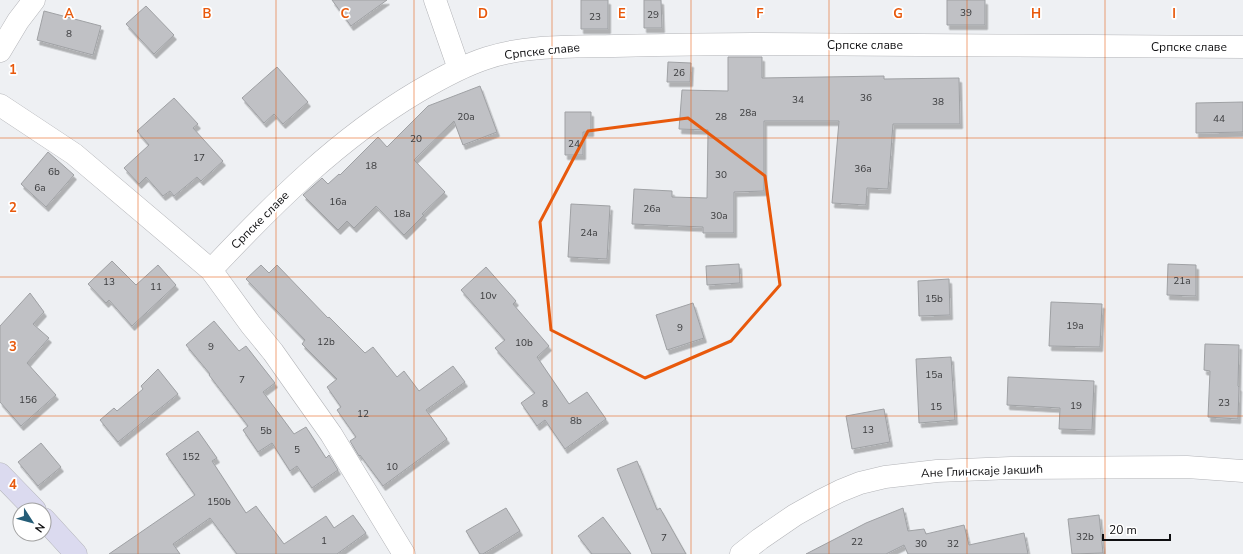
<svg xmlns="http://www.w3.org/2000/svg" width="1243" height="554" font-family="'Nunito Sans',sans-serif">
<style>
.building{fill:#c0c1c5;stroke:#9fa1a4;filter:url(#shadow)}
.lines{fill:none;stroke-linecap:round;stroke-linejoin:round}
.minor-casing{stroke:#b3b4b8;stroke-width:23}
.secondary-casing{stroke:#b3b4b8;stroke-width:23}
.minor{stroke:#fff;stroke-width:22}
.secondary{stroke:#dbdaef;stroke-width:22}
.marked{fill:none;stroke:#e8590c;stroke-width:3;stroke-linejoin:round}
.grid{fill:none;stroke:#e8590c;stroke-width:1;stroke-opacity:0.55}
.labels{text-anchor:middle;stroke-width:3.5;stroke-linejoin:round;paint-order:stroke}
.number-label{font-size:10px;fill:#3a3b3d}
.street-label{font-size:12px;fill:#0e0e10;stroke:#fff}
.grid-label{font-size:13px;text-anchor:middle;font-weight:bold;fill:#e8590c;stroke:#fff;stroke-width:3.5;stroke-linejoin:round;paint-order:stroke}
</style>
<defs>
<filter id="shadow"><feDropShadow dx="2.5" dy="4.5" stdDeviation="0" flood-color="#0004"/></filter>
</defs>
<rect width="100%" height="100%" fill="#eef0f3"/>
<path class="building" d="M332 0H387L351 26Z
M581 0H608V29H581Z
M644 0H661L662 28H644Z
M947 0H985V25H947Z
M146 6 174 35 154 54 126 24Z
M44 11 101 26 93 55 37 40Z
M728 57H762V78L884 76V79L959 78 960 124H893L888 189 867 188 866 205 832 203 839 121H764V191L734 192V233H703V227L632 224 634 189 672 191V197L707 198 708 133V130L679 129 682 90 728 91Z
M668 62 691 63 690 82H667Z
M277 67 308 102 283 124 274 114 264 123 242 98Z
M480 86 497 132 463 145 454 121 414 160 445 192 422 214 424 215 404 235 376 206 354 228 347 221 338 230 303 195 322 178 328 184 339 174 340 175 378 137 387 147 428 106Z
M174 98 198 124 193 128 223 161 201 181 197 177 174 196 170 191 163 196 146 177 139 184 124 168 149 145 137 131Z
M1243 102V132L1196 133V103Z
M565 112H591V132H583V155H565Z
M48 152 74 175 46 207 21 184Z
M571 204 610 206 607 259 568 257Z
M112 261 136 285 158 265 176 285 132 326 109 300 106 303 88 284Z
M739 264 740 283 707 285 706 266Z
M1168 264 1196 265V296L1167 295Z
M261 265 269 273 277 265 328 318 329 317 365 353 373 347 397 377 404 371 419 391 453 366 465 382 426 410 447 439 383 486 360 455 359 456 350 441 356 437 337 410 341 407 327 387 337 379 302 344 305 340 246 279Z
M486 267 516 301 513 304 549 346 537 357 569 404 587 392 606 419 565 449 545 420 537 426 521 403 535 393 495 348 505 340 461 290Z
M949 279 950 315 919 316 918 281Z
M30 293 44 312 33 324 49 338 27 363 56 395 21 426 0 402V326Z
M1051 302 1102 304 1100 347 1049 346Z
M693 303 704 338 667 350 656 315Z
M214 321 239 351 246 346 275 383 263 392 294 434 306 427 326 458 329 455 338 470 312 488 297 466 290 471 272 443 258 452 243 430 248 426 209 375 210 374 186 345Z
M1205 344 1239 345 1238 386 1239 387 1238 419 1208 417 1210 371 1204 370Z
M951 357 955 420 919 423 916 359Z
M158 369 178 394 118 442 100 420 114 408 117 411 143 389 141 386Z
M1008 377 1094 381 1092 430 1059 429 1060 408 1007 405Z
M884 409 890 442 852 449 846 416Z
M198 431 217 458 212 461 246 513 256 506 284 544 326 516 334 528 353 515 366 533 337 554H237L210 518 173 544 180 554H109L195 495 166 454Z
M41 443 61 467 38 486 18 462Z
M637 461 657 510 660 508 686 554H652L617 469Z
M506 508 520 531 483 554H480L466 531Z
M903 508 908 531 924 529 926 534 964 525 969 545 1024 533 1028 554H908L904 545 886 554H806L866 523Z
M1099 515 1103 553 1072 554 1068 519Z
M603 517 631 554H592L578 536Z"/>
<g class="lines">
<g class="minor-casing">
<path id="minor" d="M435 0 459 69
M0 51 18 21 34 0
M0 105 74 154 211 270 251 325 273 352 331 434 404 554
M211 270C274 203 338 139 417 92 439 79 462 66 487 58 526 45 573 47 614 46 660 45 707 44 753 44 916 45 1080 46 1243 47
M741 554 760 539 795 515 820 501 840 491 860 483 885 477 937 471 1011 468 1187 467 1243 471"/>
</g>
<g class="secondary-casing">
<path id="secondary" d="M0 474 35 510
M44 519 76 554"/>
</g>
<use href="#minor" class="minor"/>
<use href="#secondary" class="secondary"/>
</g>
<path class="marked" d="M688 118 765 176 780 285 731 341 645 378 551 330 540 222 588 131Z"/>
<path class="grid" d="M138 0V554M276 0V554M414 0V554M552 0V554M691 0V554M829 0V554M967 0V554M1105 0V554M0 138H1243M0 277H1243M0 416H1243"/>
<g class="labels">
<g class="number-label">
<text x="966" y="16">39</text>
<text x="653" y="18">29</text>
<text x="595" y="20">23</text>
<text x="69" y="37">8</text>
<text x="679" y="76">26</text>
<text x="866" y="101">36</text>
<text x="798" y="103">34</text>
<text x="938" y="105">38</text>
<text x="748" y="116">28a</text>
<text x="466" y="120">20a</text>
<text x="721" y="120">28</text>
<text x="1219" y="122">44</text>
<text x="416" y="142">20</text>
<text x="574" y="147">24</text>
<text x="199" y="161">17</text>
<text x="371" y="169">18</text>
<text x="863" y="172">36a</text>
<text x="54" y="175">6b</text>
<text x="721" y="178">30</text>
<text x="40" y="191">6a</text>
<text x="338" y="205">16a</text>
<text x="652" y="212">26a</text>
<text x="402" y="217">18a</text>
<text x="719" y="219">30a</text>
<text x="589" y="236">24a</text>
<text x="1182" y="284">21a</text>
<text x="109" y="285">13</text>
<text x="156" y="290">11</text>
<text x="488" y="299">10v</text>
<text x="934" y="302">15b</text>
<text x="1075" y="329">19a</text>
<text x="680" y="331">9</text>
<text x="326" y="345">12b</text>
<text x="524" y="346">10b</text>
<text x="211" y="350">9</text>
<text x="934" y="378">15a</text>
<text x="242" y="383">7</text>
<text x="28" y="403">156</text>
<text x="1224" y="406">23</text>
<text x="545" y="407">8</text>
<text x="1076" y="409">19</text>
<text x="936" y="410">15</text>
<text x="363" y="417">12</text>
<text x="576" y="424">8b</text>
<text x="868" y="433">13</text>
<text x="266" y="434">5b</text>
<text x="297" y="453">5</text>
<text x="191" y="460">152</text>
<text x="392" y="470">10</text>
<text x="219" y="505">150b</text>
<text x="1085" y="540">32b</text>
<text x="664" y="541">7</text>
<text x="324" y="544">1</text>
<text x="857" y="545">22</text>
<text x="921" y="547">30</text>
<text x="953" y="547">32</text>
</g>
<g class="street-label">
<text x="865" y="49">Српске славе</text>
<text x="1189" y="51">Српске славе</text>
<text transform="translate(542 51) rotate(-6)" y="4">Српске славе</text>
<text transform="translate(260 220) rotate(-45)" y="4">Српске славе</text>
<text transform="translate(982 471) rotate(-2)" y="4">Ане Глинскаје Јакшић</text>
</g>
</g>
<g class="grid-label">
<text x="69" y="18">A</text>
<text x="207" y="18">B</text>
<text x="345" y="18">C</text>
<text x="483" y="18">D</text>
<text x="622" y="18">E</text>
<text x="760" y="18">F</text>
<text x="898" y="18">G</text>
<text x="1036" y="18">H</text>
<text x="1174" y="18">I</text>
<text x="13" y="74">1</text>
<text x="13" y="212">2</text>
<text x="13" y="351">3</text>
<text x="13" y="489">4</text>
</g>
<g transform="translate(32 522) rotate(126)"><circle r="19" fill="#ffffff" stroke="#9f9f9f"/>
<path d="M0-3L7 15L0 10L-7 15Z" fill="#255d77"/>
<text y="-6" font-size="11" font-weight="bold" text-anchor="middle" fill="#0e0e10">N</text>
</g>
<path d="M1103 534v6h67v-6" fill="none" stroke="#0e0e10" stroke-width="2"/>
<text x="1109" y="534" font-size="12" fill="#0e0e10" stroke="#ffffff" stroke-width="3" paint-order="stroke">20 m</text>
</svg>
